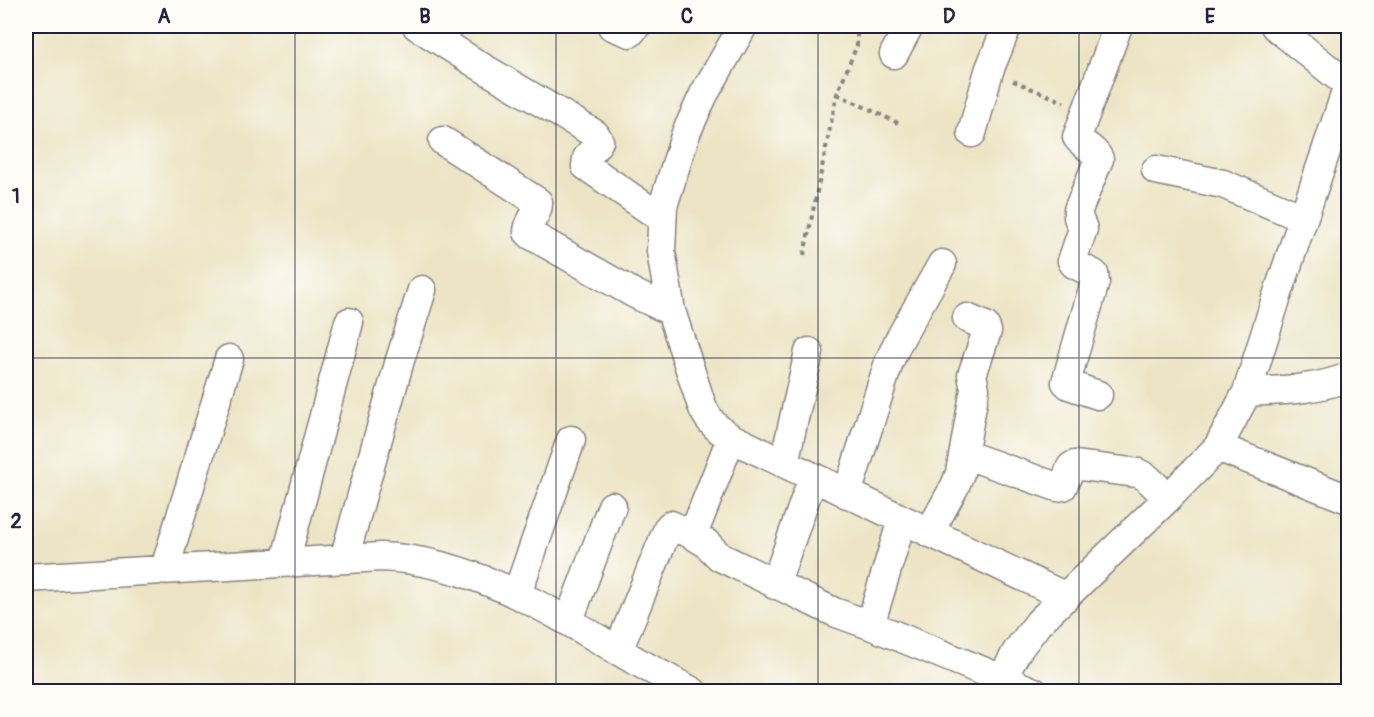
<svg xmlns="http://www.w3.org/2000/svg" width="1374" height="717" font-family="Pangolin,sans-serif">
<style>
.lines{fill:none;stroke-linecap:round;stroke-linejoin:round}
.minor-casing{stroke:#878380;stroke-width:31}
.path{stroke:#878380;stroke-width:4;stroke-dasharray:4.5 4.5;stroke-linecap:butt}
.minor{stroke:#fff;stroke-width:28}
.grid{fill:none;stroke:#22223b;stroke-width:1.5;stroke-opacity:0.55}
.neatline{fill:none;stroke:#22223b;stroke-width:2}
.grid-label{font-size:20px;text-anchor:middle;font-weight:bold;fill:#22223b}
</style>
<rect width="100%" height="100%" fill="#fdfcf7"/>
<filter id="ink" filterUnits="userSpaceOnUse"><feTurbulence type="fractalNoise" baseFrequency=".0167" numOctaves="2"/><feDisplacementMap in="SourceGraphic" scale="12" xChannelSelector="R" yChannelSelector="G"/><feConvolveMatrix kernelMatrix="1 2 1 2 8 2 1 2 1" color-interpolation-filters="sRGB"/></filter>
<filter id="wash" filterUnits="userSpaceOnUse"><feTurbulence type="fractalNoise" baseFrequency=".008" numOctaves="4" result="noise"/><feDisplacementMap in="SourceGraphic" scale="24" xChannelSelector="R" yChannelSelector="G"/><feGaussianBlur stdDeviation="1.35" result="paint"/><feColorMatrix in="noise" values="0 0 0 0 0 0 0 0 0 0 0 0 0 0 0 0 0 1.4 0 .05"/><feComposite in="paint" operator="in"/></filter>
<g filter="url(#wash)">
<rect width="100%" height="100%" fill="#ece4c4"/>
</g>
<g filter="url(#ink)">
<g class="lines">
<g class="minor-casing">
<path id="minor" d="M417 26 480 66 595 134 599 141 587 158 586 166 661 218
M612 26 630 33 636 26
M1275 26 1348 85
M894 54 909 26
M972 133 989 71 1007 26
M443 141 538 202C539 213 528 221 528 232L531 235 635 294 671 311 661 251 663 206 686 133 704 94 743 26
M1156 170 1223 184 1303 218
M671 311 701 403C707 420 716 428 731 438L1066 597
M1247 392C1281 390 1317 390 1348 377
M1098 395 1069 385 1066 382 1095 282 1094 274 1074 264 1072 261 1083 229 1078 217V210L1099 159C1095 149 1083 146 1077 137L1118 26
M1218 447 1348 499
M964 454 1057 487 1063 486 1071 467 1074 465 1138 473 1146 477 1168 498
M784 463 809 352
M847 494 889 362 898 342 942 264
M929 533 955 486 960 473 975 389 972 375 987 331 985 326 967 318
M693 535 731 438
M344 559 400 360 422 290
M285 562 349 322
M165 568 229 359
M26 578 381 557C467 560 545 607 617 650 642 665 668 678 693 692
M775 585 813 477
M517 594 571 440
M569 620 612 506
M870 625 902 520
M618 651 668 528 671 525 693 535 706 543 720 557 834 612 870 625 1034 692
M995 692 1017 651 1039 622 1168 498 1218 447 1247 392 1276 299 1348 86"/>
</g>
<path class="path" d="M1013 81 1064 102
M837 94 898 123
M804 255 837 94 857 45V26"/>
<use href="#minor" class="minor"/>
</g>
</g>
<path class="grid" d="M295 26V692M556 26V692M818 26V692M1079 26V692M26 358H1348"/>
<rect width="1374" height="717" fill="none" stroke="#fdfcf7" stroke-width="66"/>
<rect x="33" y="33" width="1308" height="651" class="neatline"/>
<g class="grid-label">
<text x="164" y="23">A</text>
<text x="425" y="23">B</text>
<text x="687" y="23">C</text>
<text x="949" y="23">D</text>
<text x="1210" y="23">E</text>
<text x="16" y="203">1</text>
<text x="16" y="528">2</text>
</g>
</svg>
